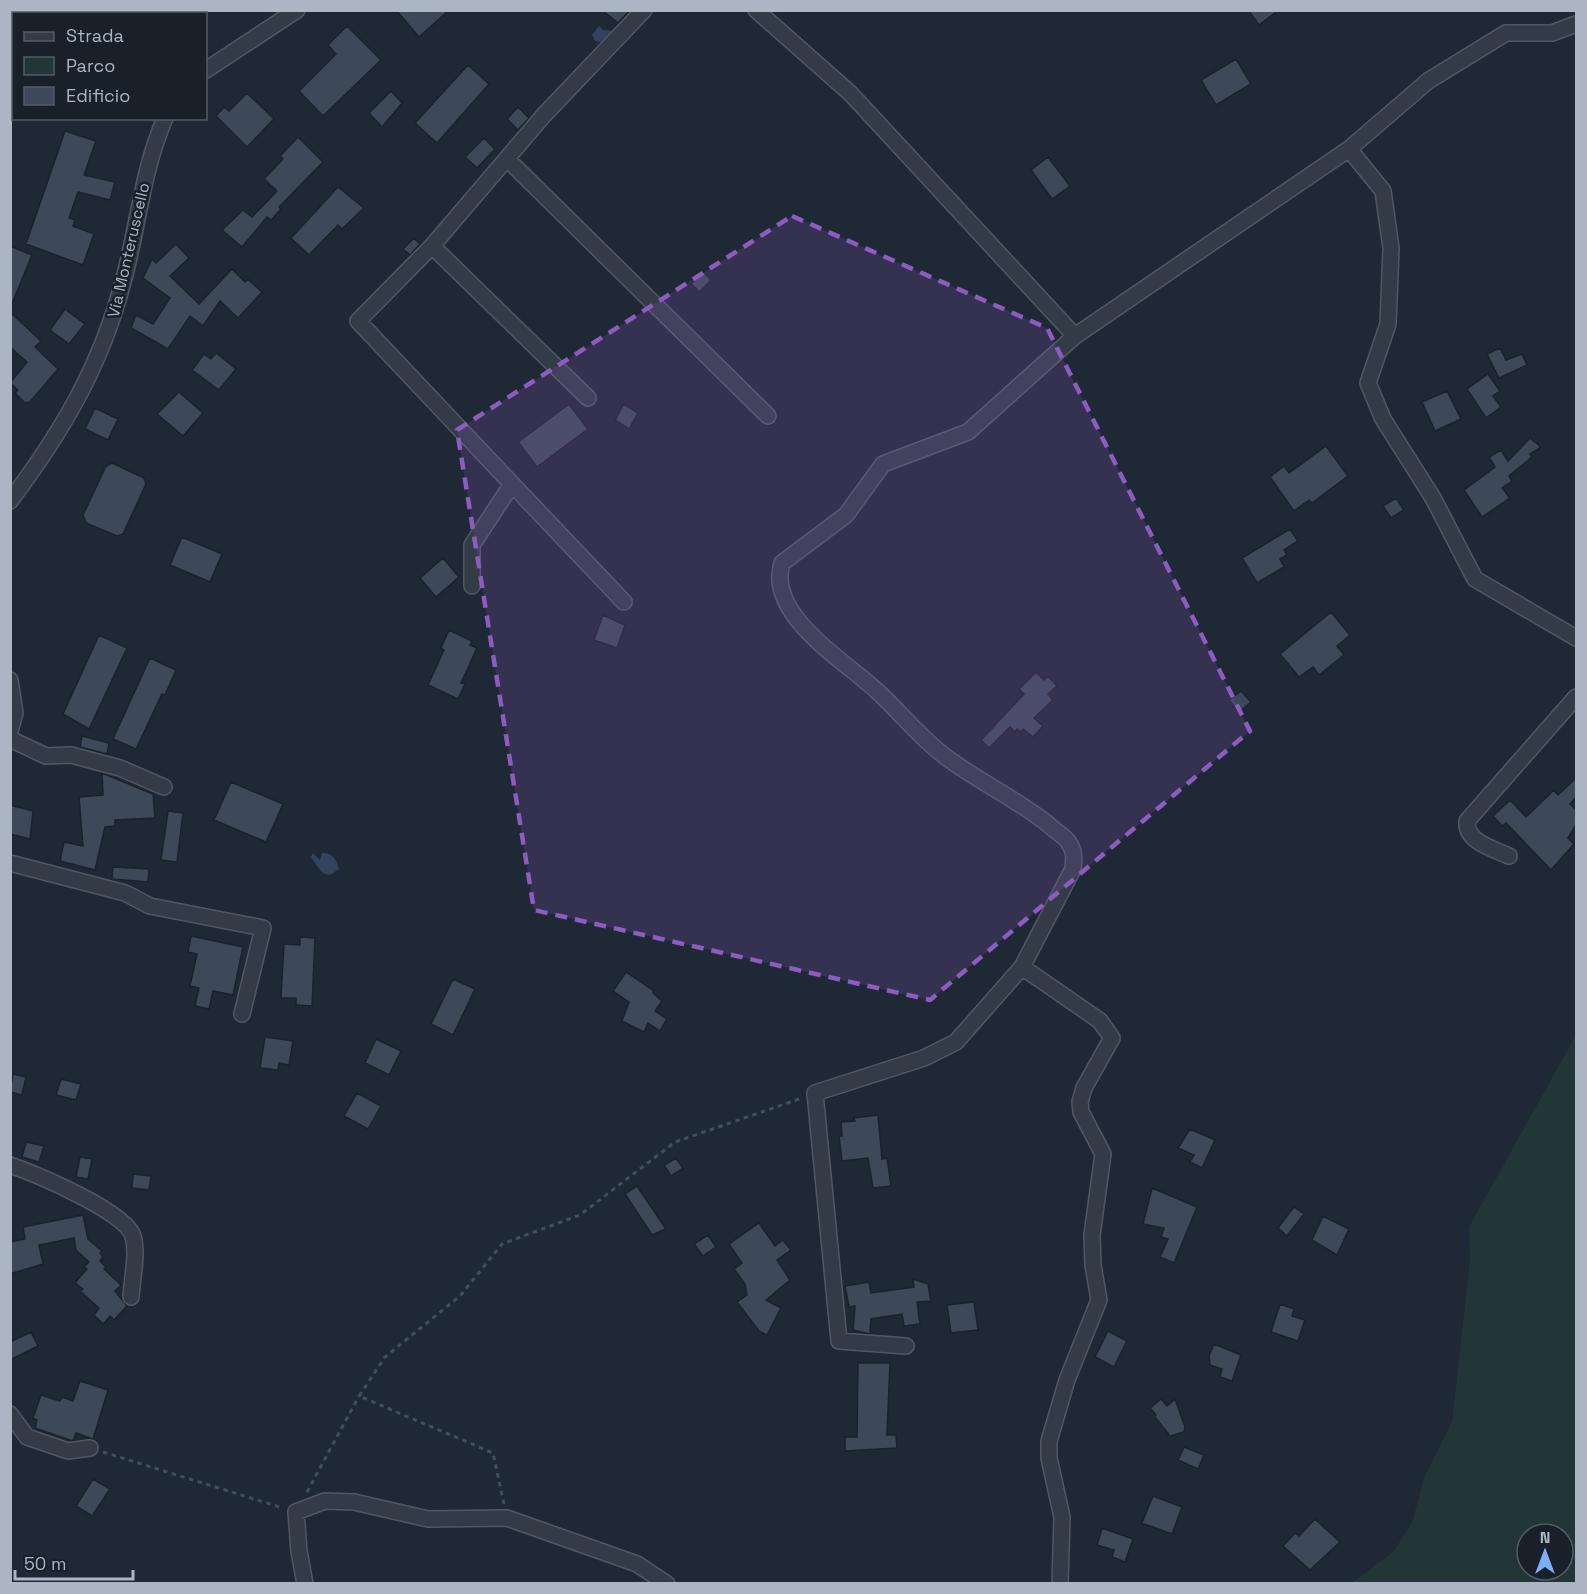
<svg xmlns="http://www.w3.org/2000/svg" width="1587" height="1594" font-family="'Space Grotesk',sans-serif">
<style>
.green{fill:#223637;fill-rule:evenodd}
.water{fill:#32445d}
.building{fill:#3d4958;stroke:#1a222c;stroke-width:1.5}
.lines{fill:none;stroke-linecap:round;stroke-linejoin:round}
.minor-casing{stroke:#505864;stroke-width:18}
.highway-casing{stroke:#3d4550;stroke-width:26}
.path{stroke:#3e5254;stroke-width:3;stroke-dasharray:4.5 4.5;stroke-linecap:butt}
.minor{stroke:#323b46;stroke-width:15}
.highway{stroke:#6c604f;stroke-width:22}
.minor-bridge-casing{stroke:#505864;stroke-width:18;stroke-linecap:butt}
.minor-bridge{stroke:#323b46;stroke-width:15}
.marked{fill:#8c5cc0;fill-opacity:0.2;stroke:#8c5cc0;stroke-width:4.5;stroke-dasharray:12 8;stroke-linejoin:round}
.labels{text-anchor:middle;stroke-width:5;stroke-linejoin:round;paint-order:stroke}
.street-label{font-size:16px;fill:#acb5c3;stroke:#18202a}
</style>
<rect width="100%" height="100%" fill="#1f2935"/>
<path class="green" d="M67 11V10L164 11V14L66 13Z
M1576 1035V1583H1352L1394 1551 1412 1523 1424 1478 1452 1422 1470 1260 1469 1227ZM1527 1534H1563V1570H1527Z"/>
<path class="water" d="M599 26 603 30 613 31 601 42 595 41 592 35Z
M313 853 320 860 322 853C333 852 337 861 339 869L330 875C320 874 317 865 311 857Z"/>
<path class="building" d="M396 10H449L419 37Z
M602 10H630L618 23Z
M1248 10H1279L1259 25Z
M347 26 381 60 323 116 299 91 336 54 328 45Z
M1236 59 1251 84 1216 105 1201 80Z
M468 65 489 84 437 143 415 123Z
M391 91 402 103 382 127 369 113Z
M247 93 274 119 247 147 216 116 224 107 229 111Z
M518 107 529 118 518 130 507 119Z
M65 131 96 141 84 175 115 182 110 200 78 192 69 218 75 220 73 226 94 234 83 265 26 244Z
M298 137 323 162 279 207 281 209 271 220 267 217 242 247 222 230 243 210 252 217 277 191 264 179 283 159 280 156Z
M484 138 495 149 477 168 465 157Z
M1048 157 1070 186 1052 199 1031 170Z
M338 187 364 208 342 229 338 225 309 255 291 238Z
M414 238 420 244 410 255 403 249Z
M176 244 189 258 170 276 199 304 232 269 245 282 248 279 262 292 238 318 220 301 203 326 190 316 168 349 131 328 136 315 153 324 170 298 143 278 152 259 156 263Z
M10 246 32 255 11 306H10Z
M703 271 711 280 700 292 691 284Z
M65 309 85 324 69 344 50 330Z
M10 312 41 341 35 347 58 369 30 402 25 403 15 393 18 390 10 383 27 362 10 347Z
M1500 348 1506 360 1522 354 1527 365 1499 378 1487 354Z
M216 353 236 369 219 390 192 370 204 354 211 359Z
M1488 374 1500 391 1493 396 1501 407 1486 418 1467 389Z
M1447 391 1461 419 1435 431 1422 402Z
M179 392 203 413 183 436 157 414Z
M569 404 588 429 537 467 518 442Z
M624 404 638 413 629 429 615 420Z
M95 408 118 419 108 440 85 429Z
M1530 438 1541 447 1530 454 1532 457 1509 476 1512 481 1502 488 1510 498 1482 517 1464 490 1495 467 1489 457 1501 450 1508 461Z
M1326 446 1348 476 1312 503 1309 500 1294 511 1270 477 1284 466 1289 473Z
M112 463 144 478 146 484 123 534 117 536 86 523 83 515 106 466Z
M1396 498 1404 510 1391 518 1383 506Z
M1290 529 1298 541 1284 550 1287 555 1280 559 1284 567 1257 583 1242 558Z
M182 537 222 554 210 582 170 565Z
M443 558 459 577 436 597 420 578Z
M1331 612 1350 635 1337 646 1344 655 1319 675 1313 667 1299 677 1280 654Z
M603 615 625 625 617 648 594 640Z
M449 630 472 641 470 645 477 648 461 683 465 684 458 699 428 685 444 650 441 648Z
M99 635 127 648 89 729 63 714Z
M150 658 176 670 165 695 162 694 136 749 113 739Z
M1036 672 1044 680 1048 676 1057 686 1048 694 1053 700 1034 718 1043 726 1033 737 1023 729 1021 732 1017 729 1015 732 1010 727 989 748 981 740 1024 694 1019 689Z
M1241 691 1251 702 1239 712 1229 700Z
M82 736 109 743 107 754 80 747Z
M102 773 153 794 155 818 115 820V826L105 827 95 870 60 861 64 842 83 846 79 797 103 795Z
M1576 778V797L1570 804 1576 810V825L1568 838 1574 844 1551 870 1506 823 1502 826 1493 816 1510 800 1526 817 1554 790 1558 795Z
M231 782 283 804 266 842 214 820Z
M10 805 33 811 30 839 10 834Z
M168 811 183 813 177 862 161 860Z
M113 867 149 869 148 882 112 879Z
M191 936 243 947 233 995 213 991 209 1009 195 1006 199 988 190 986 197 954 188 952Z
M300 937 315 938 312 1006 296 1005V998H281L284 944 300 945Z
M626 972 654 991 653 993 662 1001 655 1011 667 1019 660 1031 648 1023 644 1032 622 1021 629 1002 613 991Z
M453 979 475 989 453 1035 431 1024Z
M265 1037 293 1041 289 1065 279 1063 278 1070 260 1068Z
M376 1039 401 1051 389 1075 365 1063Z
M13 1074 26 1077 22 1095 10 1092Z
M61 1079 81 1084 76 1100 56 1095Z
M357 1093 381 1106 368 1129 344 1116Z
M878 1115 882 1159 887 1158 891 1186 873 1188 868 1158 842 1161 839 1136H842L841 1122 855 1121 854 1118Z
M1190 1129 1215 1140 1202 1168 1190 1162 1194 1155 1178 1148Z
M26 1142 44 1146 39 1162 22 1157Z
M80 1157 92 1159 88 1179 76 1177Z
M676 1158 683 1168 671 1176 664 1165Z
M133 1174 151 1176 149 1190 132 1188Z
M637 1186 666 1229 652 1235 625 1194Z
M1152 1188 1197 1207 1174 1263 1160 1257 1168 1239 1161 1237 1164 1228 1143 1224Z
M1294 1207 1304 1214 1287 1236 1278 1228Z
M83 1215 88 1239 102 1251 100 1253 103 1256 100 1261 106 1267 104 1269 121 1285 115 1291 127 1306 114 1320 110 1316 103 1324 94 1315 99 1308 80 1291 83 1289 75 1283 87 1269 84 1267 89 1262 76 1250 74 1238 39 1245 43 1264 10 1274V1242L25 1239 23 1227Z
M1323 1216 1349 1229 1337 1255 1312 1240Z
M759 1223 775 1246 783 1240 791 1250 777 1260 790 1280 766 1300 781 1308 767 1335 759 1331 737 1302 747 1295 745 1284 734 1269 742 1263 729 1244Z
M708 1235 716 1247 703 1256 694 1244Z
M913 1279 928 1284 931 1301 917 1302 920 1324 904 1326 902 1314 871 1319 870 1334 853 1330 855 1306 849 1307 845 1286 869 1282 871 1293 914 1287Z
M974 1302 978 1330 951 1333 947 1305Z
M1280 1304 1294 1309 1292 1316 1305 1320 1298 1341 1271 1332Z
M1108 1331 1127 1341 1114 1367 1095 1357Z
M31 1332 38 1346 10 1360V1342Z
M1214 1344 1241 1355 1232 1381 1220 1377 1222 1369 1210 1365 1209 1356Z
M858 1363H890L887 1435H896L897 1448 845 1451V1437H857Z
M80 1381 108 1390 93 1439 76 1433 73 1441 35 1428 37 1420 33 1418 41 1395 60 1401 62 1397 73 1401Z
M1161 1399 1167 1406 1175 1399 1185 1427 1184 1432 1170 1436 1155 1417 1156 1415 1150 1408Z
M1184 1447 1204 1455 1198 1469 1178 1460Z
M93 1479 110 1489 92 1516 76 1506Z
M1153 1496 1182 1507 1172 1534 1142 1523Z
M1315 1519 1340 1542 1310 1570 1283 1546 1295 1533 1299 1536Z
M1102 1528 1133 1539 1125 1562 1112 1557 1114 1550 1097 1545Z"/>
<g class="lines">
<g class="minor-casing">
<path id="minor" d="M756 10 850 93 1075 336
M1576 24 1552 33H1506L1428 81 1349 149 1383 191 1391 248 1388 324 1368 383 1383 419 1433 498 1475 579 1576 638
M206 70 297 10
M507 159 768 416
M432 246 588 398
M512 484 624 602
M10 501C62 432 101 366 123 282 138 228 142 171 165 118
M472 586V545L512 484 358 321 432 246 544 115 644 10
M10 680 15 713 10 731
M10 739 46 756 71 755 120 768 164 787
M1509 856C1494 849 1465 842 1467 821L1576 697
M10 863 125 893 150 906 263 928 242 1014
M1022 967 1100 1021 1112 1038 1084 1088 1080 1102 1081 1112 1103 1154 1092 1235 1093 1265 1099 1300 1067 1380 1049 1441V1458L1062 1517 1060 1584
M10 1165C36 1174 126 1212 133 1236 138 1254 132 1278 131 1297
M906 1346 839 1341 815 1093 924 1058 956 1042 1022 967 1073 869C1074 859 1075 852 1069 843 1065 836 1055 831 1049 825 1017 799 979 782 946 757 921 739 900 712 877 691 845 661 766 615 782 563L846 515 883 464 968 432 1075 336 1349 149
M10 1414 27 1437 68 1451 90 1448
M305 1584 299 1551 296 1512 325 1501 354 1502 428 1519 507 1518 637 1564 667 1584"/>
</g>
<g class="highway-casing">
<path id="highway" d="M22 14 24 10
M45 14 47 10
M10 36 14 30"/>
</g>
<path class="path" d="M103 1452 283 1508
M307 1492 359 1396
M504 1504 493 1453 359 1396 385 1357 460 1296 502 1244 580 1215 675 1142 802 1098"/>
<use href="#minor" class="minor"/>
<use href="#highway" class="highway"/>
<g class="minor-bridge-casing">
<path id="minor-bridge" d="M10 79 14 80"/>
</g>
<use href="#minor-bridge" class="minor-bridge"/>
</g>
<path class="marked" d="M792 216 1047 328 1250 731 930 1000 534 910 457 430Z"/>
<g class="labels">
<g class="street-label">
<text transform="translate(128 250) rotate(-77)" y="6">Via Monteruscello</text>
</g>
</g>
<rect width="1587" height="1594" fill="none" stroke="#acb5c3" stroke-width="24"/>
<rect x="12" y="12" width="195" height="108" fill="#18202a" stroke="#535c67" stroke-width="1.5"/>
<rect x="24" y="32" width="30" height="9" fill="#323b46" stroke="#535c67" stroke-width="1.5"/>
<text x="66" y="42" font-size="18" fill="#acb5c3">Strada</text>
<rect x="24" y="57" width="30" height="18" fill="#223637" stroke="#535c67" stroke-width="1.5"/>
<text x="66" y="72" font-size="18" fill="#acb5c3">Parco</text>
<rect x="24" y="87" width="30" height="18" fill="#3d4958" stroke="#535c67" stroke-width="1.5"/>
<text x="66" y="102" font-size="18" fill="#acb5c3">Edificio</text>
<g transform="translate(1545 1552)"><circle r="28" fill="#18202a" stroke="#535c67" stroke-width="1.5"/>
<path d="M0-4.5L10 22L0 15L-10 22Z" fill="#7daff8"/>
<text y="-9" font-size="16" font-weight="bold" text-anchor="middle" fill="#acb5c3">N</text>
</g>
<path d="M15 1570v9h118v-9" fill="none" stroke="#acb5c3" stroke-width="3"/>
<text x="24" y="1570" font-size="18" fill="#acb5c3" stroke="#18202a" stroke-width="4.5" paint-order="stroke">50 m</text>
</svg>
